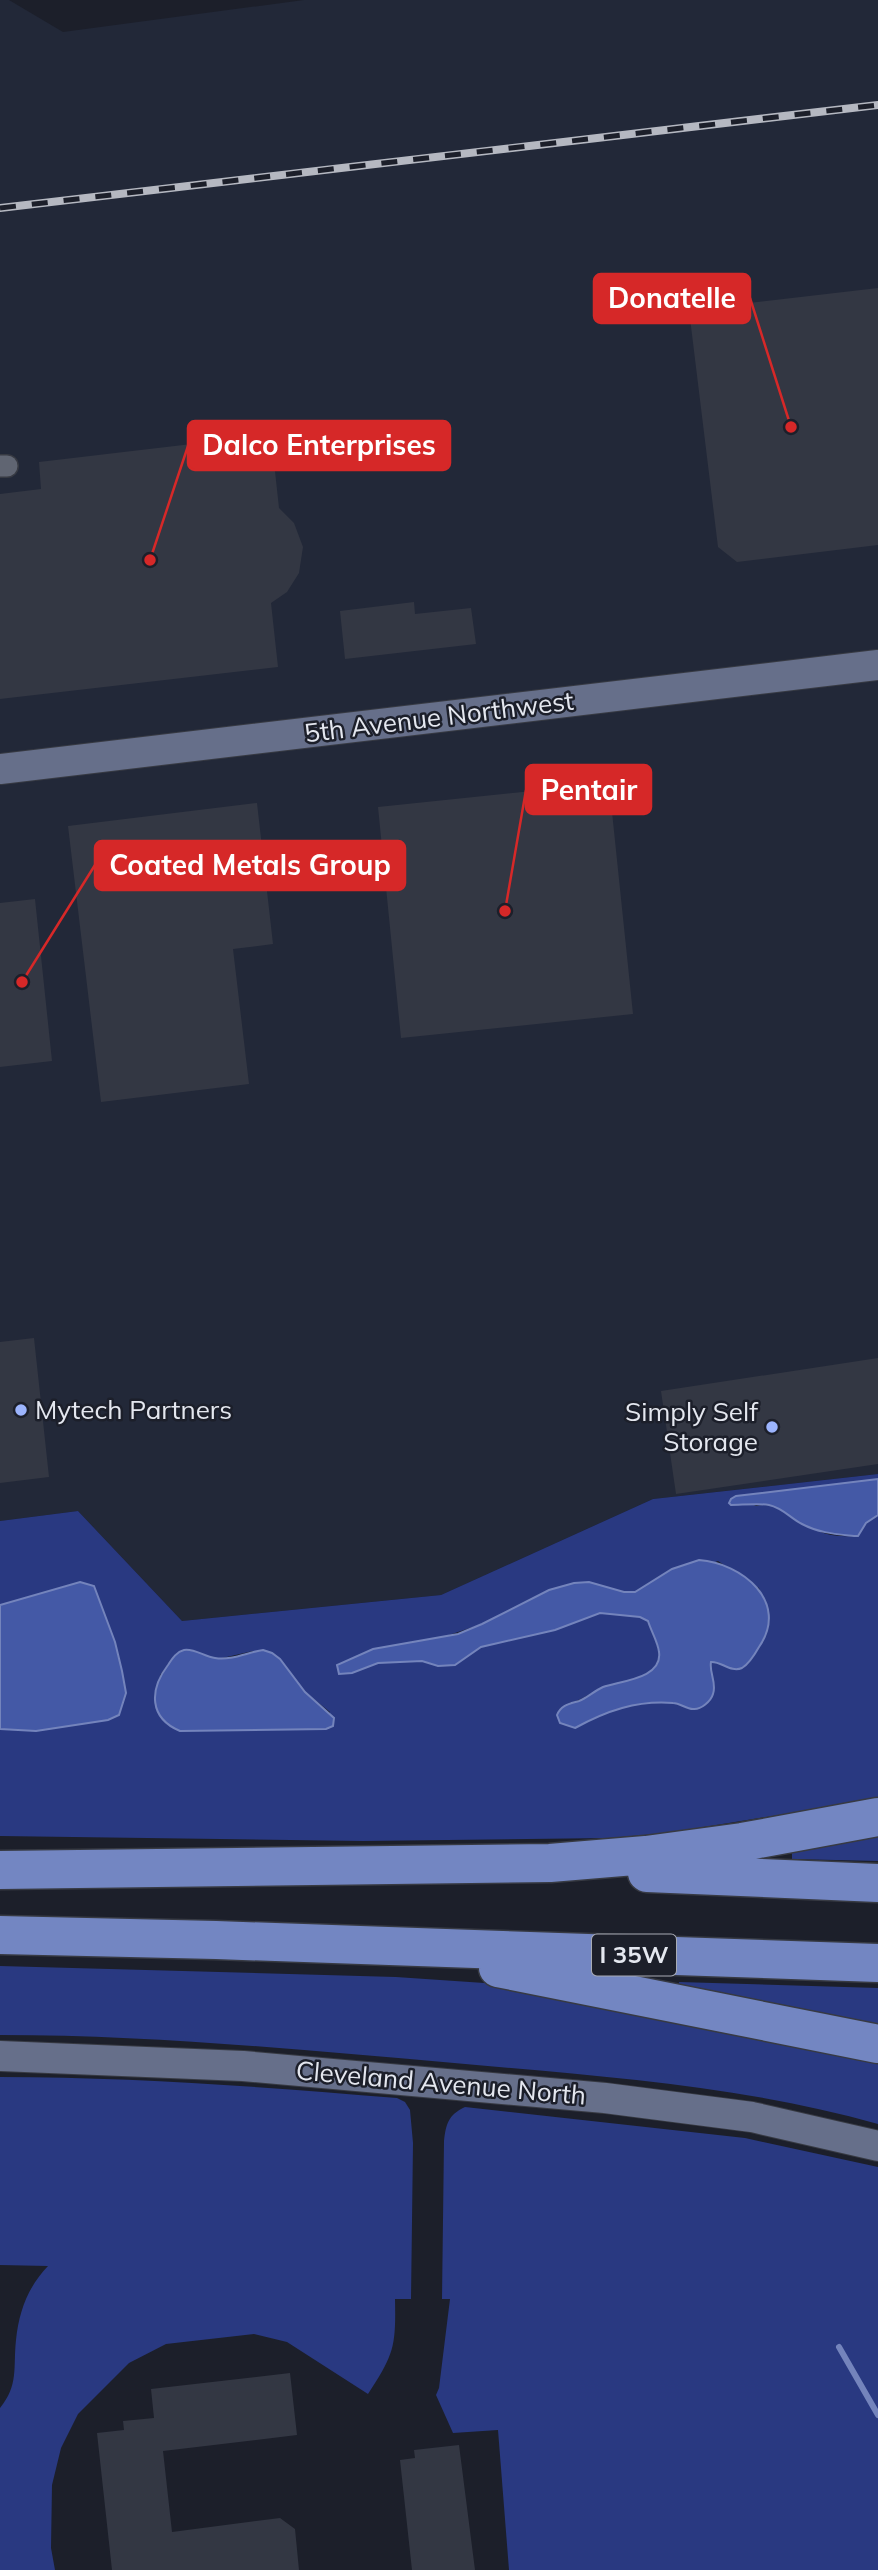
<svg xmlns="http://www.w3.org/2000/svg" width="878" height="2570" font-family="Mulish,sans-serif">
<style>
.built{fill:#222838}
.green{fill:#293981;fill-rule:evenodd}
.water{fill:#4459a6;stroke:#7484bc;stroke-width:2}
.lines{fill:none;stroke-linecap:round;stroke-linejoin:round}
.stream{stroke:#7484bc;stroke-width:6}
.building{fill:#333743}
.street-casing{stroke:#373a43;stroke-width:24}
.secondary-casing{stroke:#373a43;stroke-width:32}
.highway-casing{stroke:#373a43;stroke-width:41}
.street{stroke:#606572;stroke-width:21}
.secondary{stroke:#666f8a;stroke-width:30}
.highway{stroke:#7386c2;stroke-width:38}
.rail-casing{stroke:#b5b8c1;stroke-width:8}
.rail{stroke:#1c1f2a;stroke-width:5;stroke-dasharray:16;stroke-linecap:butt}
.poi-dot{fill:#9cb4fd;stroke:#1c1f2a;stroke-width:2.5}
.labels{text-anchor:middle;stroke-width:5;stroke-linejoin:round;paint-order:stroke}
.shield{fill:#1c1f2a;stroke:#a8abb4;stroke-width:2}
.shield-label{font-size:24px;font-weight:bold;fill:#e4e7ef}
.street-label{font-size:26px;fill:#e4e7ef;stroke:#1c1f2a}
.poi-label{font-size:26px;fill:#e4e7ef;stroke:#1c1f2a;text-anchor:start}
.leader{fill:none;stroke:#d62828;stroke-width:2.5}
.callout-dot{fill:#d62828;stroke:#1c1f2a;stroke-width:2.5}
.callout{fill:#d62828;stroke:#d62828;stroke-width:2.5}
.callout-label{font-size:28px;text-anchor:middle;font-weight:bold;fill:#fff}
</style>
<rect width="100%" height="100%" fill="#1c1f2a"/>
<path class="built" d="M0 0H9L63 32 304 0H878V1474L653 1499 441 1595 182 1621 78 1511 0 1521Z"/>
<path class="green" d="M878 1474V1479L736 1496 756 1506C779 1500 798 1522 818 1531 829 1536 847 1537 858 1536L866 1523 878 1515V1799L667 1833 609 1838 363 1841 0 1836V1729L36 1731 103 1611 93 1586 80 1582 0 1605V1521L78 1511 182 1621 441 1595 653 1499ZM718 1561 759 1588 768 1614 727 1667 717 1662H711L712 1677 692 1709C652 1692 610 1709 575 1728L569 1703C583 1700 591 1692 604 1687 621 1680 655 1681 659 1657 660 1647 651 1632 648 1621L640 1617 600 1613 555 1630 481 1647 455 1665 438 1666 422 1661 378 1663 352 1673 340 1674 337 1666 373 1649 443 1637 482 1624 624 1592H635L646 1586ZM183 1651 218 1659 253 1651 280 1659 305 1692 330 1712 326 1729 180 1731 160 1675 176 1654Z
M878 1825V1861L792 1859V1840Z
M0 1966 396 1977 529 1986 878 2052V2124C740 2085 596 2076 454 2063 303 2050 152 2035 0 2035Z
M679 1982 878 1988V2031L678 1991Z
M0 2077C132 2077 265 2087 397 2098L405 2102 410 2110 413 2143 411 2299H395C396 2347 394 2354 368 2394L287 2342 254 2334 166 2344 129 2363 78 2414 61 2448 52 2485 51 2548 55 2570H0V2408C19 2385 13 2367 16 2340 19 2311 28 2287 48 2266L0 2265Z
M465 2107 745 2138 878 2167V2570H509L498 2430 453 2433 436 2395 439 2388 450 2299H442L444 2141C446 2124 448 2115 465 2107Z"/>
<path class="water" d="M878 1479V1515L866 1523 858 1536H854C836 1534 819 1533 802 1524 790 1518 783 1508 769 1505 760 1503 741 1505 731 1505L729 1503 731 1499 736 1496Z
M699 1560C742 1563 790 1602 759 1647 755 1654 749 1664 742 1668 731 1673 721 1661 711 1662 709 1673 717 1683 713 1694 711 1701 701 1710 693 1709 686 1709 680 1703 673 1703 637 1700 606 1711 575 1728L560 1723 557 1715C561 1705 569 1704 579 1701 587 1698 594 1691 603 1687 619 1681 663 1679 659 1652 658 1642 651 1631 648 1621L640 1617 600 1613 555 1630 481 1647 455 1665 438 1666 422 1661 378 1663 352 1673 339 1674 337 1665 373 1649 458 1634 482 1624 549 1590 574 1583 589 1582 624 1592H635L672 1569Z
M80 1582 94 1586 115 1642 122 1671 126 1693 119 1715 108 1720 36 1731 0 1729V1605Z
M263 1650 272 1653 280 1659 305 1692 334 1718 333 1726 326 1729 180 1731C149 1718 149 1690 168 1665 172 1659 176 1652 184 1650 194 1648 205 1657 215 1658 231 1661 248 1652 263 1650Z"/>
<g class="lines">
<path class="stream" d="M839 2347 878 2415"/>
</g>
<path class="building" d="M878 288V545L737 562 718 547 689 310Z
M251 437 252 455 273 453 279 508 294 523 303 547 299 573 287 592 271 603 278 667 0 699V494L41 489 39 462Z
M414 602 415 614 471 608 476 644 345 659 340 611Z
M609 783 633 1014 401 1038 378 807Z
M257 803 273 944 233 949 249 1084 101 1102 68 826Z
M35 899 52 1061 0 1067V903Z
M34 1338 49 1477 0 1483V1342Z
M878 1358V1464L676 1494 661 1391Z
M290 2373 297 2435 163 2451 172 2532 280 2518 295 2529 299 2570H112L97 2433 124 2430 123 2421 154 2418 151 2389Z
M459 2445 475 2570H412L400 2460 415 2458 414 2450Z"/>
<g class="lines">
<g class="street-casing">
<path id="street" d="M0 466H7"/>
</g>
<g class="secondary-casing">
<path id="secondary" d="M0 769 878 665
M0 2056 243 2066 605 2098 752 2117 878 2146"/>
</g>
<g class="highway-casing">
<path id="highway" d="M0 1870 550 1863 646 1855 742 1842 878 1817
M647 1873 878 1883
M0 1935 216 1940 878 1963
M498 1968 878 2044"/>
</g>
<use href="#street" class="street"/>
<use href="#secondary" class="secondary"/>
<use href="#highway" class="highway"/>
<g class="rail-casing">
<path id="rail" d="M0 208 878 105"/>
</g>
<use href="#rail" class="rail"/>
</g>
<g class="poi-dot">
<circle cx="21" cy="1410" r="7"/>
<circle cx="772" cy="1427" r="7"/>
</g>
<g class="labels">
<rect class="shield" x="592" y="1934.5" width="84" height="41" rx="5"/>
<g class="shield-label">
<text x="634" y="1963">I 35W</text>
</g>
<g class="street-label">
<text transform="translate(439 717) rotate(-7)" y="9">5th Avenue Northwest</text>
<text transform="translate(441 2083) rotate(5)" y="9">Cleveland Avenue North</text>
</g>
<g class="poi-label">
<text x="35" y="1419">Mytech Partners</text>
<text x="758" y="1421" text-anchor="end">Simply Self<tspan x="758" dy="30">Storage</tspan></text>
</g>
</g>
<path class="leader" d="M791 427L750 298M150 560L188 446M505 911L526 790M22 982L95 865"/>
<g class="callout-dot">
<circle cx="791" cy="427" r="7"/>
<circle cx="150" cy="560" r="7"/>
<circle cx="505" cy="911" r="7"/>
<circle cx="22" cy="982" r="7"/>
</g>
<g class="callout">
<rect x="594" y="274" width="156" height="49" rx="7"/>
<rect x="188" y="421" width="262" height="49" rx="7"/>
<rect x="526" y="765" width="125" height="49" rx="7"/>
<rect x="95" y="841" width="310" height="49" rx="7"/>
</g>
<g class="callout-label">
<text x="672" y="308">Donatelle</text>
<text x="319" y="455">Dalco Enterprises</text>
<text x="589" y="800">Pentair</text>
<text x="250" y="875">Coated Metals Group</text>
</g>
</svg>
